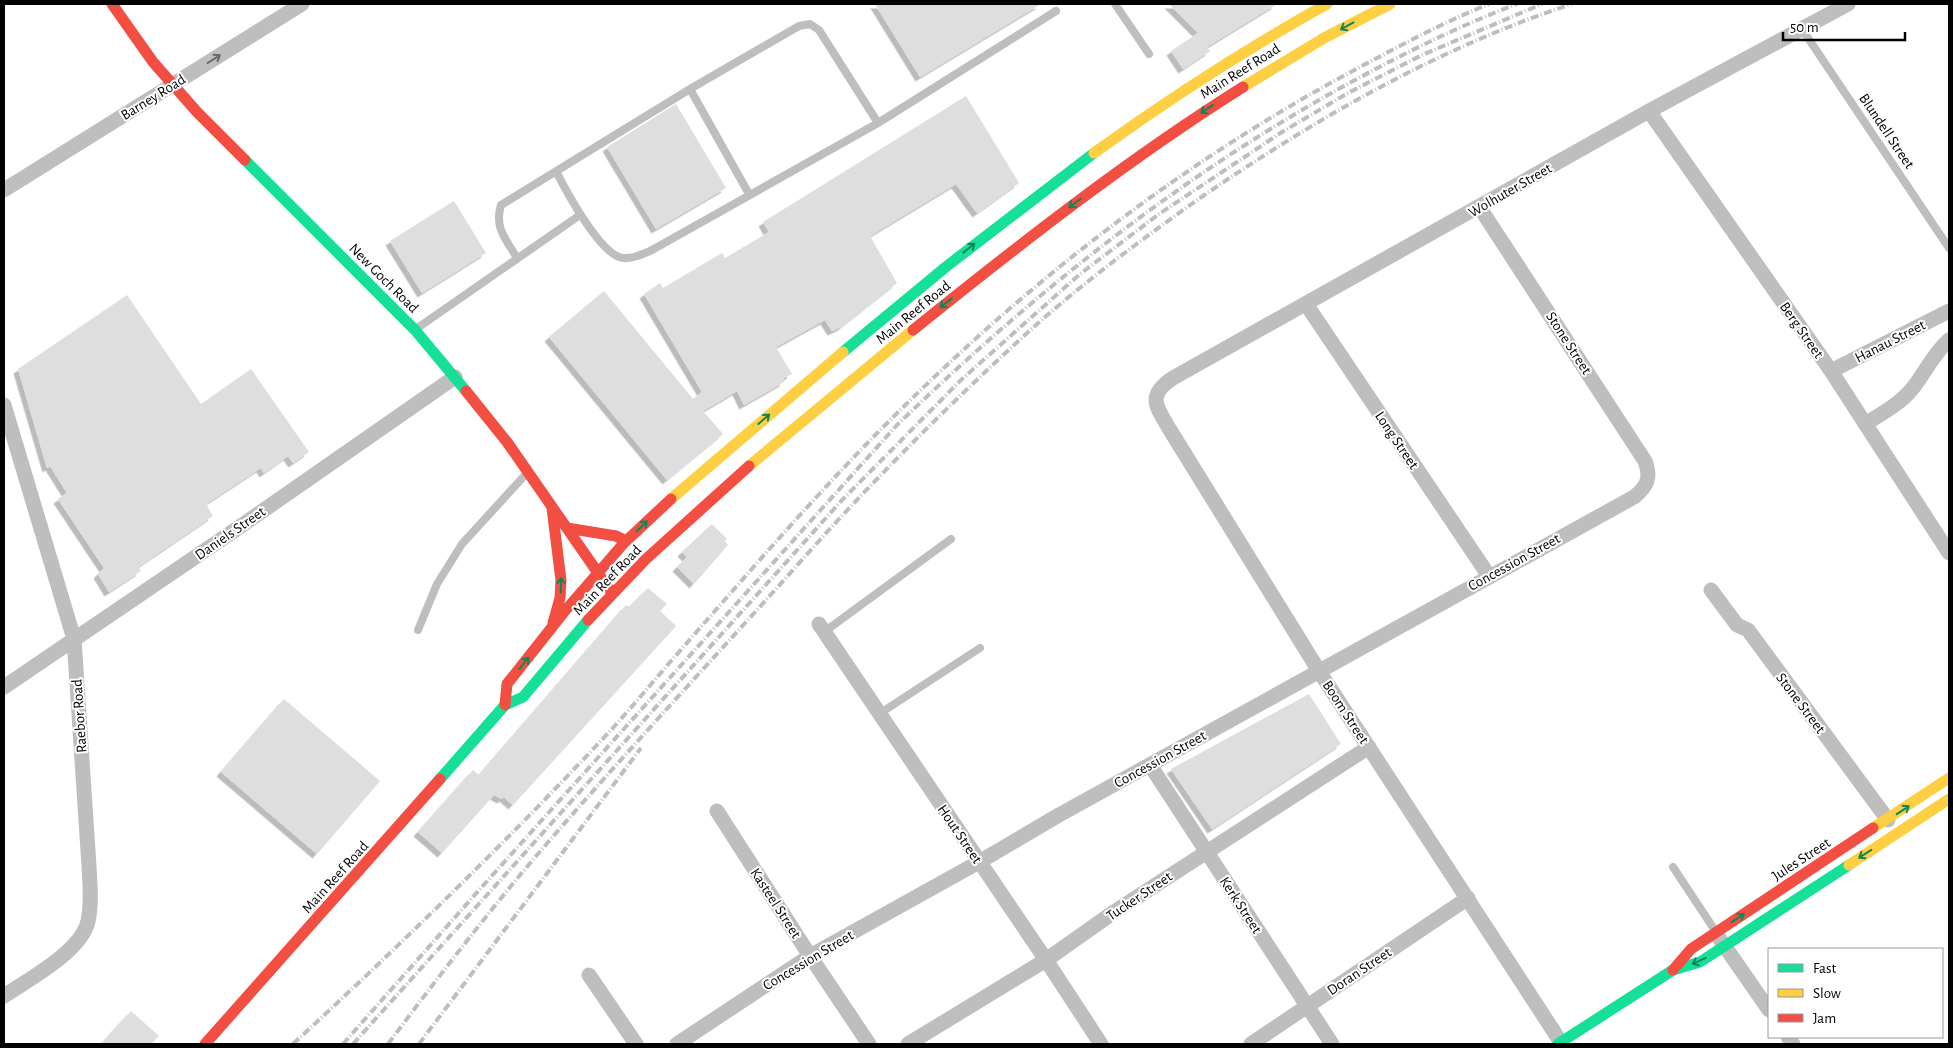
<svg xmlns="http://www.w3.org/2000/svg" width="1953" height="1048" font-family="'Alegreya Sans',sans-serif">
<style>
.building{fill:#dedede;filter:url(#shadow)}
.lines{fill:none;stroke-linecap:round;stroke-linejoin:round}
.lane{stroke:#bebebe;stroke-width:8}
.street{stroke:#bebebe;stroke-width:15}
.fast{stroke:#16e098;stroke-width:11}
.slow{stroke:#ffcf43;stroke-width:11}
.jam{stroke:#f24e42;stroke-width:11}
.rail{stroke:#bebebe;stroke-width:4;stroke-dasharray:8 2.5 1 2.5;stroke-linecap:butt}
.oneway{stroke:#0d865b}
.oneway2{stroke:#686868}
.labels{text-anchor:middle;stroke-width:4;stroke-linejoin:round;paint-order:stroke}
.street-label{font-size:15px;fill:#000;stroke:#fff}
</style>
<defs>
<filter id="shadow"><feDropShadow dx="-4.5" dy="4.5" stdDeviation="0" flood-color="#0004"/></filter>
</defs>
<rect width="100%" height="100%" fill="#fff"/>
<path class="building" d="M875 4H1041L920 77Z
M1169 4H1277L1207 47 1210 51 1183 69 1171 51 1198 33Z
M966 96 1019 183 977 213 956 184 870 236 897 283 841 327 832 331 825 320 776 347 792 374 784 378V382L744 405 737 391 703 411 723 434 667 480 549 337 604 291 693 399 702 392 644 294 660 283 663 288 722 253 725 258 769 232 763 222Z
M676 104 726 188 656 229 607 147Z
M454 201 486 253 422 293 390 241Z
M127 295 201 404 251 369 309 452 293 463 288 456 264 473 261 468 206 504 213 516 138 567 141 571 109 592 98 574 104 568 58 499 67 493 50 466 47 468 18 369Z
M712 524 727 539 725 541 728 545 694 584 677 567 687 557 682 552Z
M648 588 667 604 660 611 676 626 513 805 504 797 502 799 494 795 442 853 418 832 473 770 479 775 626 605 629 607Z
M1309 694 1341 744 1212 829 1171 769Z
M284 699 380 781 317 854 221 772Z
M131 1011 159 1036 151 1044H101Z"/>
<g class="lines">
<path class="lane" d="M1115 4 1149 54
M1802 29 1949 248
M690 89 749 194
M556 171C566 191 601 256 623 258 633 259 643 254 652 250L878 123 1056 11
M517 258C506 239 494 228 501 205L690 89 799 26 810 24 819 30 878 123
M416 329 580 215
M418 630 437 584 462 544 526 474
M824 632 951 539
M879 714 980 648
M1673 867 1716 932"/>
<path class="street" d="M1649 111 1831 371 1949 553
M4 190 302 4
M1306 304 1489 576
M1831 371 1949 311
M4 405 74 639 89 866C90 884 92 903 88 921 82 951 29 979 4 996
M1865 424C1881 414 1900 404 1912 389 1925 373 1933 354 1949 340
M1711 590 1737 625 1748 630 1888 820
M819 624 1046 960 1101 1044
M4 687 238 528 455 377
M1150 765 1332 1044
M717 811 810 956 869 1044
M1719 938 1769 1010
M589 975 636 1044
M1788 1037 1793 1044
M677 1044 810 956 979 862 1059 815 1634 497C1648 486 1651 477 1645 461L1480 208
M908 1044 1046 960 1114 912 1369 747
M1251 1044 1468 898
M1562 1044 1319 671 1170 430C1156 406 1146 396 1173 378L1649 111 1848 4"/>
<path class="fast" d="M245 160 415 330 466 391
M843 352 947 266 1094 153
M440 779 505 705 523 697 588 620
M1558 1044 1673 970 1700 962 1849 865"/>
<path class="slow" d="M1243 87 1324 38 1390 4
M1094 153C1169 99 1246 49 1327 4
M749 466 913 330
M671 499 843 352
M1873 828 1949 778
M1849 865 1949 799"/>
<path class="jam" d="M112 4 153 62 197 112 245 160
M913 330C1020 244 1127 160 1243 87
M466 391 507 442 612 593
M552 508 561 580 560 598 553 623
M567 528 616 536 626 541
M588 620 646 559 749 466
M505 705 507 684 564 612 624 543 671 499
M1673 970 1691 949 1873 828
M205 1044 440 779"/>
<path class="rail" d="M293 1044C397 948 499 849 596 746 622 719 646 690 671 661 731 593 790 524 853 458 1008 296 1181 159 1381 56 1416 37 1452 19 1489 4
M343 1044 480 889 897 425C1034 293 1175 180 1342 87 1399 56 1456 27 1517 4
M353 1044 843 499 961 380 1080 274 1159 214 1282 132 1348 93 1422 55 1542 4
M388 1044C436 980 485 916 537 855 605 776 676 699 746 622 782 583 817 542 854 503 909 445 967 388 1026 334 1081 284 1142 239 1203 196 1317 118 1440 47 1572 4
M419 1044 641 748"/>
</g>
<defs><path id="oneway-shaft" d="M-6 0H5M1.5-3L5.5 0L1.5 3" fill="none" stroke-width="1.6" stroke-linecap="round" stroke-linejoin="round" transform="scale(1.25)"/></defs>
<g class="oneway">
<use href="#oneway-shaft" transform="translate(1347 26) rotate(151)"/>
<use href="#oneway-shaft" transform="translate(1207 109) rotate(147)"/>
<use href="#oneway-shaft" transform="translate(1075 203) rotate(143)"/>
<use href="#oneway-shaft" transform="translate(969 248) rotate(-39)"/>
<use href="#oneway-shaft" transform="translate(946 303) rotate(142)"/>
<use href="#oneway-shaft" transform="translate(764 419) rotate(-41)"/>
<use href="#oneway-shaft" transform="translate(642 526) rotate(-44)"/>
<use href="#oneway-shaft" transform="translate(561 585) rotate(-89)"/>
<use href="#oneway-shaft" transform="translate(524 663) rotate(-51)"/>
<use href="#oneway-shaft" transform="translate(1903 810) rotate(-33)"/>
<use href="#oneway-shaft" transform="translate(1865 854) rotate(147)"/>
<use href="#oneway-shaft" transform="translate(1738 918) rotate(-33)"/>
<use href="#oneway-shaft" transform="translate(1699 961) rotate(156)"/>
</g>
<use class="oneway2" href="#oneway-shaft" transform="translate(214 59) rotate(-32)"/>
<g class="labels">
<g class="street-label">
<text transform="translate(1240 71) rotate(-32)" y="5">Main Reef Road</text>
<text transform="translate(153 97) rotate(-32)" y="5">Barney Road</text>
<text transform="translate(1887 131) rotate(56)" y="5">Blundell Street</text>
<text transform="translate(1510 190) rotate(-30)" y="5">Wolhuter Street</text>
<text transform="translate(384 278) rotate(45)" y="5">New Goch Road</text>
<text transform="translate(913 312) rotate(-39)" y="5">Main Reef Road</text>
<text transform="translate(1802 330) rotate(55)" y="5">Berg Street</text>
<text transform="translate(1890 341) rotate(-27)" y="5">Hanau Street</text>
<text transform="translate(1569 343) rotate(57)" y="5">Stone Street</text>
<text transform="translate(1397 440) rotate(56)" y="5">Long Street</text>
<text transform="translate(230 533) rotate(-35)" y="5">Daniels Street</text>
<text transform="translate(1514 562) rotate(-29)" y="5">Concession Street</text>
<text transform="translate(607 580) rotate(-46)" y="5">Main Reef Road</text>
<text transform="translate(1801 703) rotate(53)" y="5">Stone Street</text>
<text transform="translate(1346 712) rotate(57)" y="5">Boom Street</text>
<text transform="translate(79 716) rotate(-94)" y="5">Raebor Road</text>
<text transform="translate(1160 759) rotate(-29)" y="5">Concession Street</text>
<text transform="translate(960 834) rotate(56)" y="5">Hout Street</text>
<text transform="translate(1801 859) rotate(-33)" y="5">Jules Street</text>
<text transform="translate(335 877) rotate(-48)" y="5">Main Reef Road</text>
<text transform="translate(1139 896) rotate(-34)" y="5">Tucker Street</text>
<text transform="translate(776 903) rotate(57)" y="5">Kasteel Street</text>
<text transform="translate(1241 905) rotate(57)" y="5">Kerk Street</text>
<text transform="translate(808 960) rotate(-31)" y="5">Concession Street</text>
<text transform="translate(1359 971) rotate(-34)" y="5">Doran Street</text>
</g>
</g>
<rect width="1953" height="1048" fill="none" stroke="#000000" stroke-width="10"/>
<rect x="1768" y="948" width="175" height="90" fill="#ffffff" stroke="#999999"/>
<rect x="1778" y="964" width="25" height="8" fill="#16e098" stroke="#999999"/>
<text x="1813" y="973" font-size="15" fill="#000000">Fast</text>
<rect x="1778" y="989" width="25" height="8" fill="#ffcf43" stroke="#999999"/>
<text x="1813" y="998" font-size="15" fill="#000000">Slow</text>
<rect x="1778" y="1014" width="25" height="8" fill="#f24e42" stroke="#999999"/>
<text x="1813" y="1023" font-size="15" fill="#000000">Jam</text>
<path d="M1783 32v8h122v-8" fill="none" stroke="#000000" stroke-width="2.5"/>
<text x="1790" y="32" font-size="15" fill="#000000" stroke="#ffffff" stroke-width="4" paint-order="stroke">50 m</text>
</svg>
